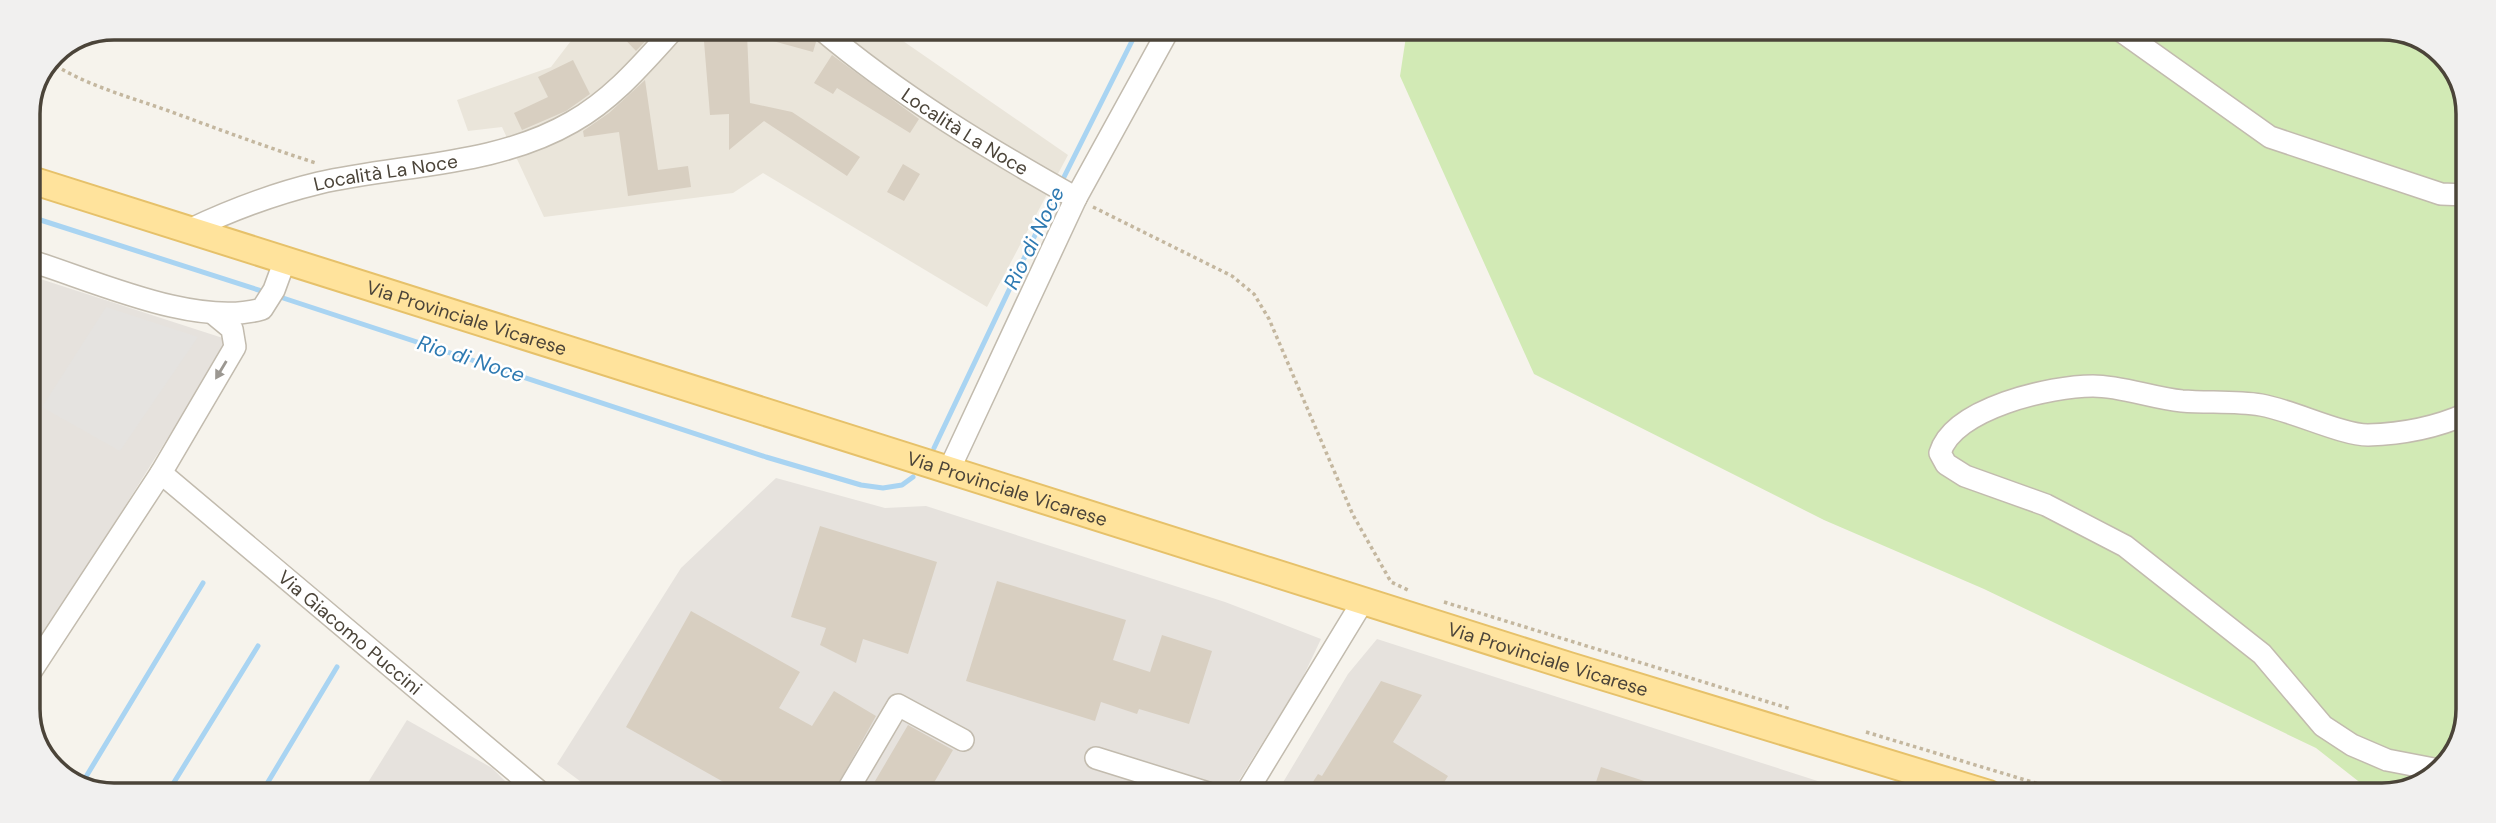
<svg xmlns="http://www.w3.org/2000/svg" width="2496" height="823" font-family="'DM Sans',sans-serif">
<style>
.residential{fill:#eae5da}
.industrial{fill:#e6e2dd}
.green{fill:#d2eab5}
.parking{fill:#e5e3e0}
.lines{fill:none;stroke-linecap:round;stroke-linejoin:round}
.stream{stroke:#a9d4f2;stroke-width:5}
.building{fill:#d8cfc1}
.minor-casing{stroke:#c2bbae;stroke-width:24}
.major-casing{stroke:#e6c16a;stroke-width:30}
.path{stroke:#c4b79f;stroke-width:3.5;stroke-dasharray:3.5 3.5;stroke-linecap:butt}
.minor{stroke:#fff;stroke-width:21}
.major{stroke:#ffe39c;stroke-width:26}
.oneway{fill:#9c9892}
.labels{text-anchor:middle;stroke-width:5;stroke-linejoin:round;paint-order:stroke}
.street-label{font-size:19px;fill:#4b4439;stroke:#fff}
.water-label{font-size:21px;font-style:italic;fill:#2e7ab2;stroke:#fff}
.rim{fill:none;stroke:#4b4439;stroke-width:3.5}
</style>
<rect width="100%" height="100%" fill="#f6f3ec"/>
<path class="residential" d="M580 29H893L890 32 1068 155 987 307 763 173 733 193 544 217 502 127 468 131 457 100 551 67Z"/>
<path class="industrial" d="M28 275 229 340 28 661Z
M776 478 885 508 926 506 1225 602 1321 639 1302 679 1231 793H596L557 764 681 568Z
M1377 639 1858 794H1276L1348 674Z
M407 720 492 768 517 793 362 792Z"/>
<path class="green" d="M1407 30 2404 31 2450 62 2468 108 2465 731 2434 777 2401 789 2367 788 2316 748 1984 589 1824 520 1534 374 1400 76Z"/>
<path class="parking" d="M106 307 198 337 120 451 42 407Z"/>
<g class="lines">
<path class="stream" d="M1061 183 1138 29
M28 216 268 293
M277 296 766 457 861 485 883 488 902 485 913 477
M934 448 1056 191
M81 785 203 583
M168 792 258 646
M262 792 337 667"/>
</g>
<path class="building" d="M615 29H657L636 51Z
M703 29H808L816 42 813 52 747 34 750 103 792 112 860 157 847 176 764 121 729 150V114L710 115Z
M832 55 919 119 910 133 837 88 833 94 814 83Z
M573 60 590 94 566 111 522 130 514 113 548 97 538 77Z
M645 80 658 170 688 166 691 187 628 196 619 132 584 137 583 131 609 113Z
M903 164 920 174 904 201 887 192Z
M820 526 937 562 908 654 863 639 856 663 820 645 826 628 791 617Z
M997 581 1126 620 1113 660 1150 672 1162 635 1212 651 1189 724 1139 709 1137 714 1101 702 1095 721 966 681Z
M691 611 800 672 779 708 812 726 834 691 876 716 833 793H743L626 727Z
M1381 681 1422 695 1393 742 1448 776 1437 794H1305L1318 774 1322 776Z
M908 725 953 750 928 793H868Z
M1601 767 1675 791V794H1592Z"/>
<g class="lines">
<g class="minor-casing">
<g id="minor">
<path id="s1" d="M821 29C899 95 987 148 1076 198"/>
<path d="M2121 31 2270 137 2441 194 2467 195"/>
<path id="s2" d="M189 230C231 210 273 194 319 183 403 164 496 166 572 122 613 99 643 63 674 29"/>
<path d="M28 260C93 280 196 328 262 309L274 290 285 260"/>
<path d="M949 470 1076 198 1169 29"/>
<path d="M161 473 235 347 232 329 215 315"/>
<path id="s3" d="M28 676 161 473 541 793"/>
<path d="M1096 758 1208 793"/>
<path d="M2439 770 2387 760 2352 745 2323 726 2262 654 2125 546 2046 505 1965 476 1946 464 1940 453C1953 408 2051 386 2093 386 2122 386 2152 398 2182 401 2208 403 2235 401 2261 405 2291 410 2342 435 2368 435 2401 434 2437 427 2466 414"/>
<path d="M846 793 898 705 963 740"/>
<path d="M1246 793 1363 601"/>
</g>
</g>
<g class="major-casing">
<g id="major">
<path id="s4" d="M28 179 1569 666 1989 794"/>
</g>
</g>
<path class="path" d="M50 62C87 86 127 96 169 111 218 129 266 147 316 163
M1093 207 1232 276 1254 294 1269 319 1353 515 1391 582 1410 591
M1444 602 1791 709
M1866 732 2075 795"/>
<use href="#minor" class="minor"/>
<use href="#major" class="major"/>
</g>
<defs><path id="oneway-solid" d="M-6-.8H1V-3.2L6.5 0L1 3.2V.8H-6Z" transform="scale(1.75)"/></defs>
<use class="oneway" href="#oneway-solid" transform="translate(221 370) rotate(121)"/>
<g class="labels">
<g class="street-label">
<text dy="7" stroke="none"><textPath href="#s1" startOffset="177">Località La Noce</textPath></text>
<text dy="7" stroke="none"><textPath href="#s2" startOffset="206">Località La Noce</textPath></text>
<text dy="7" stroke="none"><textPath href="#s4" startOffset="460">Via Provinciale Vicarese</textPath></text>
<text dy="7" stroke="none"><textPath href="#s4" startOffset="1027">Via Provinciale Vicarese</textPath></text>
<text dy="7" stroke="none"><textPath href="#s3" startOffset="490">Via Giacomo Puccini</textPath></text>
<text dy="7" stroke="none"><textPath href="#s4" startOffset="1594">Via Provinciale Vicarese</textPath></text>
</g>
<g class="water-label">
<text transform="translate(1034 238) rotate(-64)" y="7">Rio di Noce</text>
<text transform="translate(471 359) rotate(18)" y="7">Rio di Noce</text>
</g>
</g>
<path d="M0 0H2496V823H0ZM114 40H2382A74 74 0 0 1 2456 114V709A74 74 0 0 1 2382 783H114A74 74 0 0 1 40 709V114A74 74 0 0 1 114 40Z" fill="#f1f0ef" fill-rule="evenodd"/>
<path class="rim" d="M114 40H2382A74 74 0 0 1 2456 114V709A74 74 0 0 1 2382 783H114A74 74 0 0 1 40 709V114A74 74 0 0 1 114 40Z"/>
</svg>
